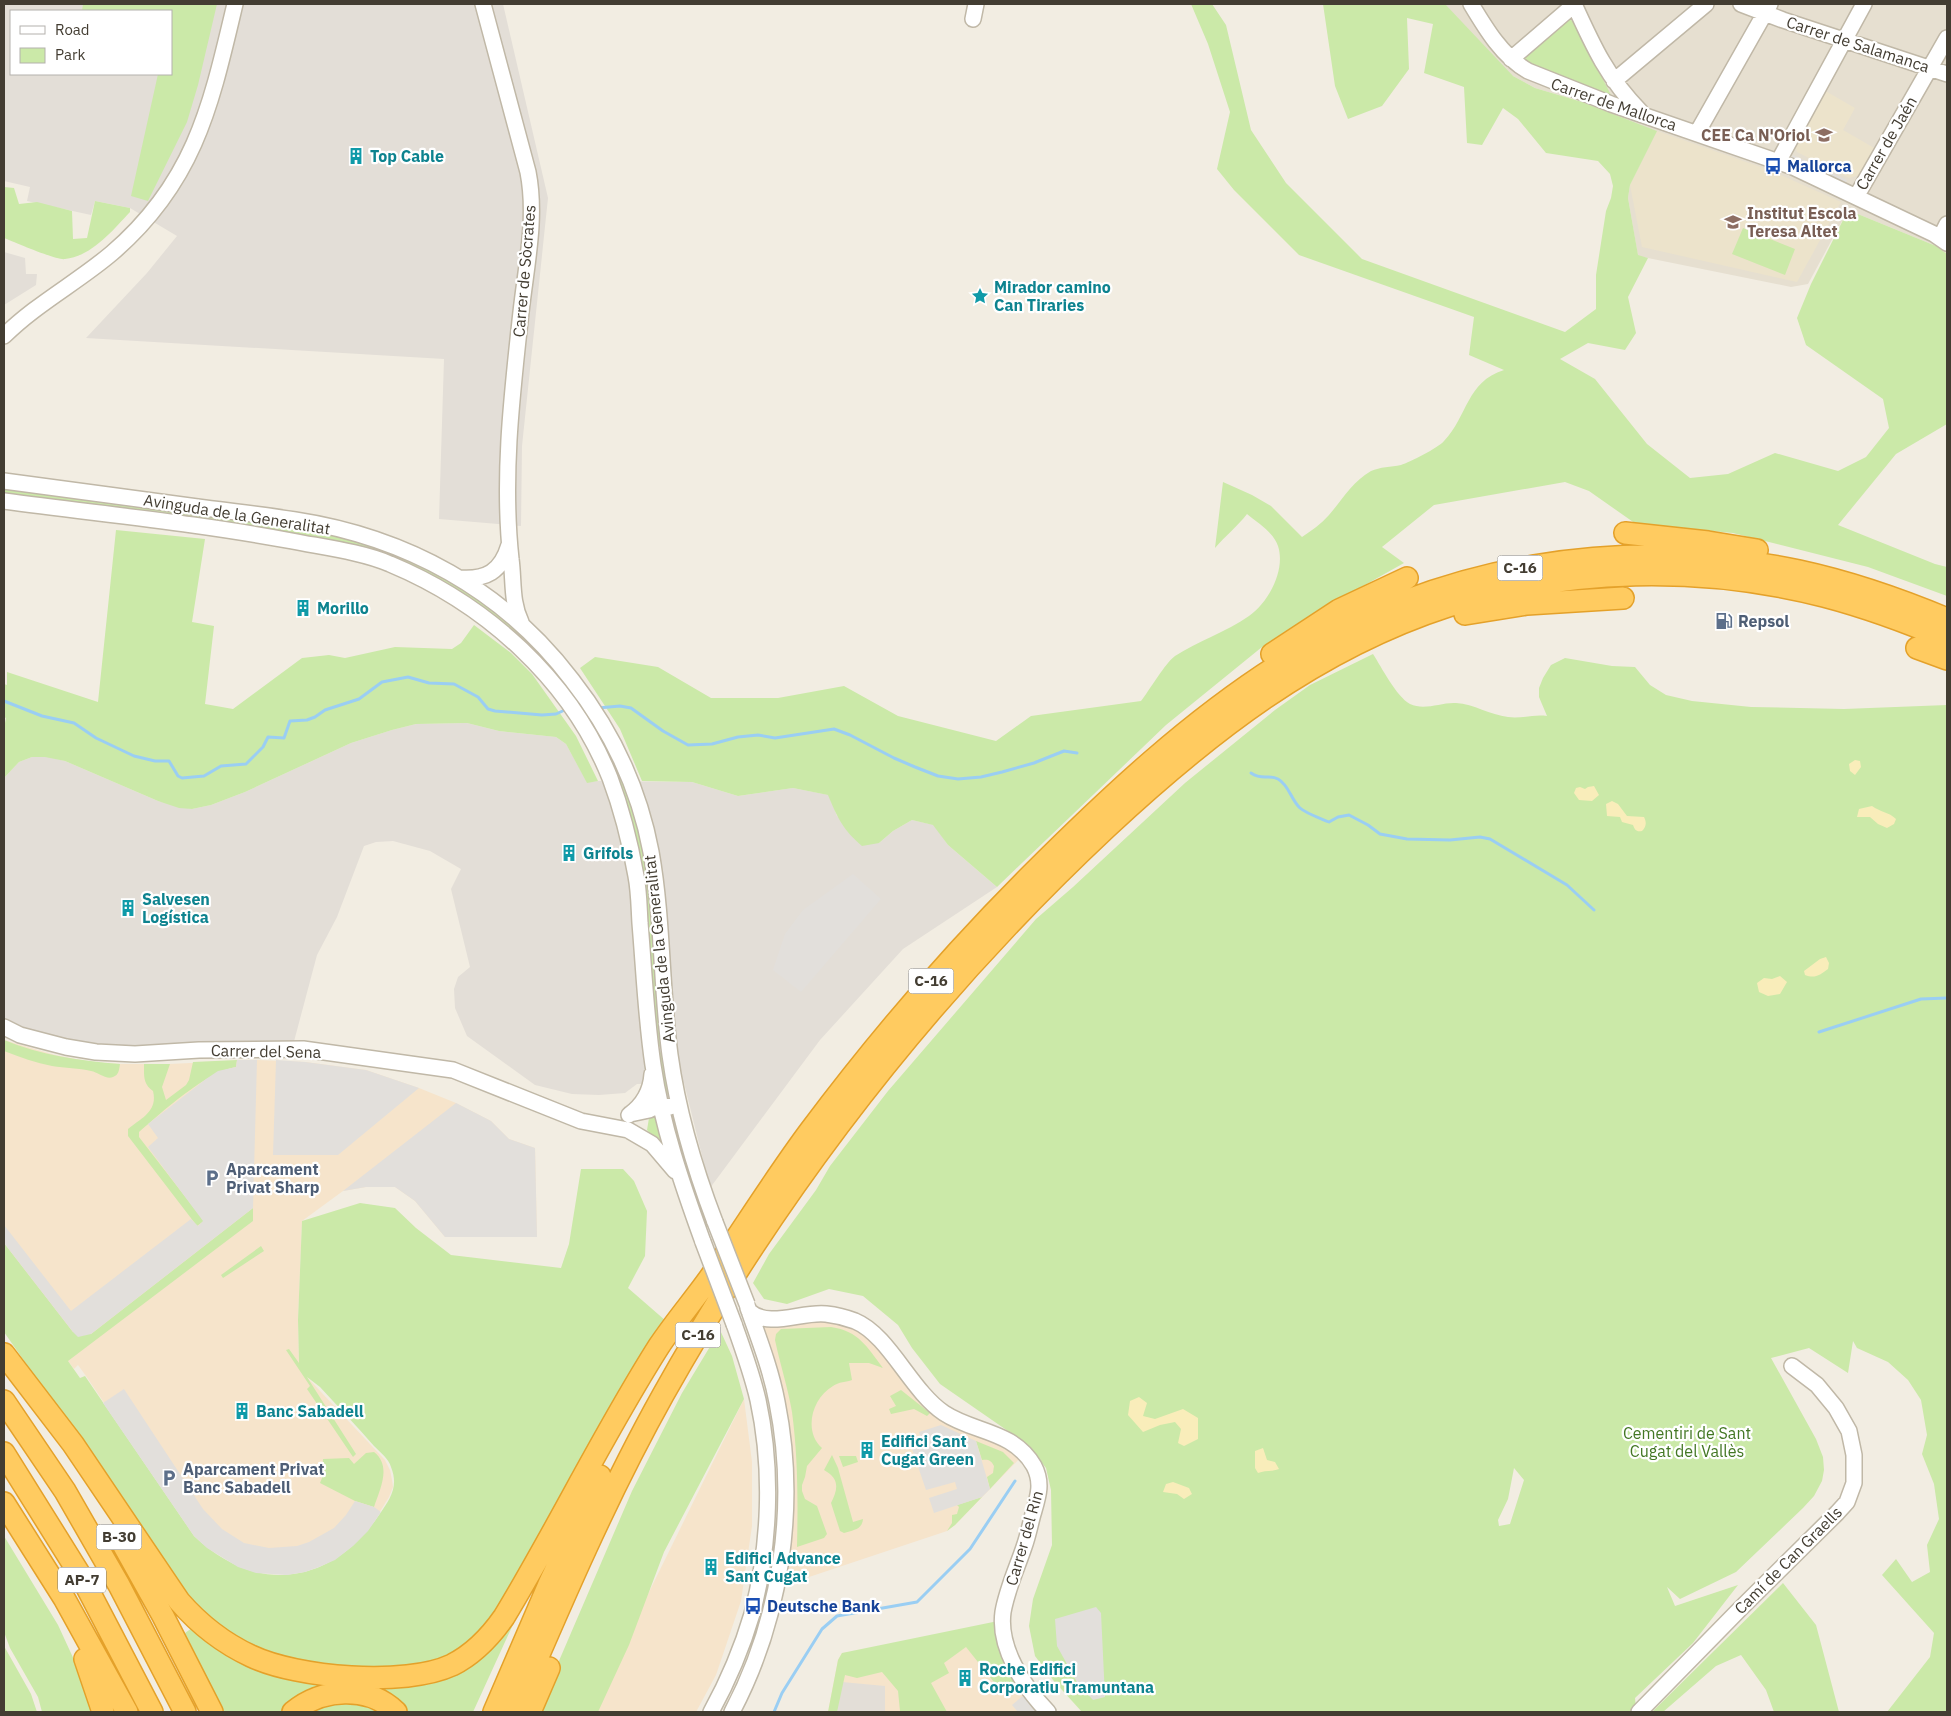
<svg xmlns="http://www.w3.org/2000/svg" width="1951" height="1716" font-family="'IBM Plex Sans',sans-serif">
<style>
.residential{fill:#e6dfd0}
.commercial{fill:#f6e4cb}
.industrial{fill:#e3ded7;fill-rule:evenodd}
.education{fill:#ece3cb}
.green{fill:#cbe9a8;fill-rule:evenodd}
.sand{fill:#f9edba}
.parking{fill:#e2dfdb}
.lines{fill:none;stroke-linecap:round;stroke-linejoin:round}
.stream{stroke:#9acef3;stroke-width:3}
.minor-casing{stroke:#c0b8a7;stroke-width:18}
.highway-casing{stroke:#e4a12a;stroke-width:24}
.minor{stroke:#fff;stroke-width:15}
.highway{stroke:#ffcb60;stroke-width:21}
.minor-bridge-casing{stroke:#c0b8a7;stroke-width:18;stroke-linecap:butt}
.minor-bridge{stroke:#fff;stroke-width:15}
.labels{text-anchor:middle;stroke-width:4.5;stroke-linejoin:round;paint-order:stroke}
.shield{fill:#fff;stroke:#7b7770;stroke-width:1}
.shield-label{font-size:15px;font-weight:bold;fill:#433d32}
.street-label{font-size:16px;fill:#433d32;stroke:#fff}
.education-label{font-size:16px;font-weight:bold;fill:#785e54;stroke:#fff;text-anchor:end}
.culture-label{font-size:16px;font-weight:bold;fill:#0d838f;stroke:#fff;text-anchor:start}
.transit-label{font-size:16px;font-weight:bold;fill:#164399;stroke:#fff;text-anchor:start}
.service-label{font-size:16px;font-weight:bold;fill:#4e5e75;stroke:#fff;text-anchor:start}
.park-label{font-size:16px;fill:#437724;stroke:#fff}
</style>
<rect width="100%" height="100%" fill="#f2ede2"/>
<path class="residential" d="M1444 4H1947V254L1936 246 1848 210 1808 284 1791 287 1638 256 1628 198 1630 185 1656 131 1582 102 1535 88 1513 76 1497 74Z"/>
<path class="commercial" d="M4 1040 55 1055 91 1062 120 1064H169L257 1060 305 1062 366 1070 419 1088 456 1103 491 1121 509 1139 535 1148 537 1237H445L415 1201 395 1187H366L343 1191 302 1221 298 1320 299 1365 306 1376 385 1460 390 1470 392 1480 393 1487 389 1497 368 1531 330 1562 194 1536 86 1376 78 1365 74 1369 68 1361 4 1258Z
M767 1319 856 1322 932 1403 1024 1454 955 1525 947 1531 776 1588 785 1466 760 1332 763 1322Z
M744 1399 752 1462V1526L741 1601 716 1675 696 1712H590Z
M1005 1640 1048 1712H885V1686L828 1712 838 1660 842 1653Z"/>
<path class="industrial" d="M4 4H503L548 198 522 446 521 526 439 519 444 359 86 338 147 273 177 236 130 208 95 201 91 215 27 201 30 187 4 181ZM11 11H171V74H11Z
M4 252 25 258 26 274H37L36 285 4 305Z
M467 723 499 731 556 737 566 744 587 782 598 781 692 782 738 796 793 788 829 795 837 816 879 843 893 831 912 820 934 825 948 845 997 887 903 949 820 1040 710 1188 684 1083 637 1084 625 1093 599 1095 572 1094 535 1085 467 1036 455 1008 454 989 458 977 470 967 451 889 461 869 430 851 393 841 376 842 364 846 337 917 317 955 292 1049 135 1054 4 1027V778L19 762 32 757 45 756 65 761 158 801 192 809 211 805 245 792 351 743 392 730 416 724Z
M842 1682 885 1686V1712H836Z"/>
<path class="education" d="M1822 89 1855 108 1843 130 1876 149 1860 175 1849 178 1797 152 1793 141Z
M1657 131 1772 171 1841 202 1797 282 1642 247 1630 185Z"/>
<path class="green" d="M83 4H217L198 85 187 122 148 201 131 196 158 74H171V11H82Z
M1191 4H1212L1226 25 1251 130 1286 183 1362 259 1565 332 1596 309V275L1606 211 1611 198 1613 186 1610 174 1598 161 1546 153 1518 119 1503 108 1482 145 1467 143 1464 87 1424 73 1433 24 1407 18 1409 69 1382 106 1348 119 1335 86 1323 4H1445L1513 76 1535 88 1582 102 1657 131 1630 185 1628 198 1638 255 1648 258 1628 297 1636 333 1625 350 1588 343 1560 359 1595 379 1647 444 1690 478 1728 474 1775 453 1838 471 1866 457 1889 428 1883 399 1806 345 1797 318 1811 284 1848 210 1936 246 1947 254V424L1896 454 1838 525 1935 564 1947 567V596L1868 567 1733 533 1636 524 1589 491 1565 482 1434 505 1382 547 1404 563 1331 604 1262 647 1166 725 997 887 948 845 933 825 912 820 893 831 879 843 862 846C843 830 837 817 828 795L793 788 738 796 692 782 642 781 620 729 580 668 595 657 658 667 711 698H778L844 686 898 716 996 741 1031 716 1141 701C1149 691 1166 662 1175 656 1198 641 1226 632 1249 616 1268 603 1286 570 1278 546 1274 533 1258 523 1247 514 1237 527 1225 536 1215 548L1223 482 1252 495 1271 506 1302 537C1311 531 1321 524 1329 515 1342 500 1353 481 1371 471 1380 467 1391 467 1401 465 1410 462 1438 448 1444 441 1468 416 1466 382 1504 370L1469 355 1474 317 1299 255 1234 190 1217 169 1230 112 1208 44Z
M1568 19 1573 21 1612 97 1567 81 1524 61 1525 56Z
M4 187 14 188 19 204 37 202 72 211 73 239 87 238 95 201 130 208V212C112 231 92 256 65 259 58 261 14 242 4 238Z
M1743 228 1795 249 1785 275 1732 254Z
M4 487 287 525 345 536 403 555 474 594 520 629 574 688 616 761 630 797 645 855 654 921 664 1046 657 1047 621 793 520 639 492 614 468 597 345 544 232 525 4 495Z
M116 530 205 539 192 622 214 626 205 704 233 709 302 658 329 655 345 658 395 647 452 649 461 643 474 625 511 653 532 674 576 736 598 781 587 783 566 744 556 737 499 731 467 723 416 724 392 730 351 743 245 792 211 805 192 809 179 808 158 801 65 761 45 757H32L19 762 4 778V728L6 718 4 717V684L7 685V672L98 702Z
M1373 654C1382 668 1396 696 1410 704 1425 711 1441 702 1456 703 1474 704 1490 715 1508 717 1521 719 1534 714 1547 716L1539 697V688L1543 678 1551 665 1565 658 1612 666 1635 667 1650 685 1666 695 1692 701 1751 707 1844 709 1947 705V1712H1887L1930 1657 1934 1633 1882 1575 1896 1559 1912 1582 1930 1572 1927 1545 1939 1519 1934 1484 1922 1454 1927 1435 1921 1400 1908 1380 1888 1362 1857 1348 1853 1341 1848 1373 1809 1348 1771 1358 1816 1439 1823 1457 1824 1470 1822 1481 1814 1496 1803 1508 1736 1572 1680 1599 1667 1587 1675 1606 1738 1585 1693 1643 1635 1698 1636 1708 1631 1712H1082L1053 1680 1035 1656 1029 1626 1033 1599 1052 1545 1051 1490 1046 1468 1035 1454 1021 1440 940 1384 912 1348 898 1325 863 1296 829 1289 787 1304 764 1299 753 1283 769 1254 816 1190 830 1166 888 1091 1036 919 1073 887 1185 783 1275 710 1310 685ZM1514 1468 1524 1480 1510 1524 1499 1526 1498 1520 1508 1499Z
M4 1040C41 1055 80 1061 120 1064 119 1070 119 1075 113 1077 106 1080 98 1072 91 1071 79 1068 65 1068 52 1066 36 1063 20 1057 4 1051Z
M665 1052 671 1093 665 1094 657 1053Z
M237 1060 236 1067C207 1071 162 1112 139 1132V1137L204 1221 197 1226 128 1136V1129C142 1118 158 1111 153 1091 143 1084 144 1076 144 1064H170L162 1087 166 1100 186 1085 189 1080 193 1062Z
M657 1114 667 1154 647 1130 649 1118Z
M581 1169H623L634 1181 647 1211 645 1256 628 1288 666 1321 493 1617 469 1644 443 1660 408 1666 358 1667 297 1662 242 1643 196 1608 4 1332V1243L73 1332 91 1334 253 1208V1221L68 1361 80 1378 85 1376 194 1536C256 1595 331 1586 379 1515 390 1499 399 1487 391 1467 389 1459 380 1452 374 1446 357 1426 338 1407 320 1387L307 1377 356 1454 353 1457 307 1389 310 1386 286 1350 289 1349 299 1363 298 1320 302 1221 360 1203 395 1208 416 1228 451 1255 561 1268 569 1244Z
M261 1246 264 1251 223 1278 221 1275Z
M831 1327C859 1331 867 1347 883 1368L869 1363H849L852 1380C847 1382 838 1382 833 1386 812 1398 803 1431 822 1448L807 1466 805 1477 802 1485V1491L805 1499 817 1506 827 1534 824 1538 797 1547C798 1501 798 1457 792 1412 788 1388 780 1364 775 1340L776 1334 781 1329Z
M720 1330 732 1356 744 1399 664 1552 629 1645 598 1712H537L632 1491 682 1393Z
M901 1390 930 1413 927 1416 914 1409 891 1414 889 1409 896 1406 890 1396Z
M976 1441 1003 1452 1014 1463 990 1489 987 1477 993 1473 994 1466C991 1460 988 1459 982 1460Z
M374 1452C392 1466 380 1489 374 1507L355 1501 320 1483 322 1478 323 1459 349 1458 354 1464 366 1453Z
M832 1455 838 1468 853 1522 863 1519C862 1530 853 1530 844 1533L840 1531 831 1503C838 1489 840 1479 824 1470Z
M839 1456H856L858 1462 843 1467Z
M982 1497 955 1525 947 1531 952 1523V1515L957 1514 959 1507 957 1505Z
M4 1536 58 1625 76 1664 93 1712H42L38 1697 10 1648 4 1632Z
M1783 1583 1816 1625 1839 1712H1774L1766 1690 1741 1655 1716 1666 1663 1712H1652Z
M526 1596 473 1712H406L395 1701 298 1697 280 1712H222L185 1633 192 1628 233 1658 437 1679Z
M998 1621 1019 1684 1005 1696 966 1647 944 1663 949 1673 931 1683 947 1712H901L900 1711 898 1691 882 1672 857 1678 845 1675 837 1712H828L838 1660 842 1653Z
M4 1646 31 1694 37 1712H5L4 1709Z
M342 1702 357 1703 378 1712H308L325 1706Z"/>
<path class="sand" d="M1855 760 1860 761 1861 767 1855 775 1850 771 1849 764Z
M1594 786 1599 795 1592 801 1579 800 1574 793 1576 788 1580 787 1585 789 1588 787Z
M1612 801 1618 804 1627 816 1644 817C1647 823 1646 827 1642 831 1636 832 1635 830 1633 825L1622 822 1620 817 1607 816 1606 804Z
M1872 806C1880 812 1889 812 1896 819L1894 824 1887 828 1878 824 1870 817H1857L1859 809Z
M1826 957 1829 963 1828 969C1820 975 1815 979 1805 975L1804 971 1820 959Z
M1780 976 1787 982 1780 994 1768 996 1759 992 1757 983 1764 978 1772 979Z
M1139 1397 1147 1403 1143 1416 1155 1419 1183 1409 1198 1418V1439L1184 1446 1178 1443 1181 1429 1175 1422 1160 1425 1143 1432 1128 1415 1130 1401Z
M1263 1448 1267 1460 1275 1462 1279 1469C1271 1472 1265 1470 1258 1473L1255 1468V1451Z
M1173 1482 1189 1488 1192 1494 1184 1499 1177 1494 1163 1492 1166 1484Z"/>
<path class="parking" d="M1793 155 1847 180 1844 188 1790 162Z
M853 874 881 899 801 992 773 970 785 934 803 910Z
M237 1060H257L253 1208 91 1334 78 1337 73 1332 4 1243V1225L71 1311 191 1219 198 1226 203 1221 148 1147 158 1138 148 1124 206 1079 218 1071 236 1067Z
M276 1060 305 1062 366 1070 419 1088 338 1155H273Z
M456 1103 491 1121 509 1139 535 1148 537 1237H445L415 1201 395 1187H366L343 1191Z
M124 1389 203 1509 222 1529 244 1543 269 1548 297 1546 309 1542 334 1528 346 1515 355 1501 374 1507 381 1512 368 1531 353 1546 335 1560 319 1567 305 1572 287 1575 256 1573 238 1567 207 1548 194 1536 103 1403Z
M941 1425 976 1441 990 1489 982 1497 934 1513 929 1498 957 1489 955 1482 926 1490 911 1446 912 1443 921 1439 919 1432Z
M1096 1607 1101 1613 1105 1697 1093 1700 1078 1684 1057 1646 1055 1619Z
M1025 1694 1041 1712H1018L1012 1705Z"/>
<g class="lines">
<path class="stream" d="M4 701 42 716 74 723 96 738 134 756 155 761H169L178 776 182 778 204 776 221 766 246 764 263 747 268 737 284 738 290 721 307 720 315 717 325 710 359 699 382 682 408 677 429 683 454 684 478 697 488 709 495 711 542 715 556 714 567 709
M598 708 620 706 631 708 663 731 688 745 712 744 738 737 758 735 775 738 834 729 850 735 894 758 915 767 938 776 958 779 981 777 1002 772 1034 763 1064 751 1077 753
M1251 773C1263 781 1268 774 1278 779 1289 785 1291 800 1300 808 1307 814 1320 818 1329 822L1338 817 1349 815 1368 825 1380 834 1407 839 1450 840 1480 837 1490 839 1567 885 1594 910
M1819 1032 1921 999 1947 998
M774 1712 782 1693 822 1629 837 1616 917 1602 970 1549 1015 1481"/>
<g class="minor-casing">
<path id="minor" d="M483 4 528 172C537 218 526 266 521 312 512 394 502 477 511 559 514 581 511 601 521 622
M1471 4C1486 29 1502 56 1528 71L1611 104 1793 167 1934 234 1947 243
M1574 4C1593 46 1608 79 1641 112
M1741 4 1783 20 1947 74
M973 19 976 4
M1511 59 1575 4
M1614 81 1706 4
M1697 133 1770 4
M1778 162 1864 4
M1856 197 1947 38
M1940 238 1947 224
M4 336C36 304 78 282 112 253 195 182 211 105 235 4
M4 481C71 490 138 499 205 508 235 512 265 515 295 520 406 537 504 590 572 680 612 731 639 788 651 852 663 919 661 988 670 1055 678 1113 694 1167 715 1222
M4 501C100 514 197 523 292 541 322 547 363 552 390 564 486 604 571 680 610 778 622 810 630 842 636 876 639 891 639 907 640 923 644 970 646 1018 653 1065 662 1126 682 1184 703 1242
M459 578C486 580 501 572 509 545
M4 1027 20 1035 66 1047 96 1052 135 1054 199 1050 303 1049 453 1070 581 1121 628 1130 652 1144 675 1171
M630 1114 649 1110 660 1104 670 1107
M629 1115C643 1105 651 1090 652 1074
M749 1311C769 1329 802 1311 826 1314 835 1315 847 1318 855 1321 889 1335 911 1391 944 1413 974 1433 1013 1430 1034 1466 1043 1483 1038 1497 1033 1514 1030 1525 1028 1536 1024 1547 1017 1568 1007 1589 1003 1612 998 1648 1024 1687 1048 1712
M711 1712C728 1681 742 1648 752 1614 770 1546 773 1469 758 1400 752 1374 743 1349 734 1324
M732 1712C781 1619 798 1506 777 1402 771 1370 759 1339 748 1308
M1639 1712 1739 1610 1837 1513 1847 1502 1854 1483V1455L1849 1431 1836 1408 1817 1385 1792 1366"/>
</g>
<g class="highway-casing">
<path id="highway" d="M1625 533 1708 542 1757 550
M1465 614 1527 604 1623 598
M1917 648 1947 659
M1272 654 1339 610 1407 578
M4 1354 73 1444 179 1601C199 1624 223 1643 251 1656 297 1678 405 1687 452 1665 474 1654 490 1637 504 1617 558 1528 603 1434 659 1346 675 1322 694 1300 711 1276 744 1228 775 1178 810 1131 878 1040 952 954 1032 874 1110 796 1192 719 1285 661 1438 565 1623 534 1799 571 1850 582 1899 599 1947 619
M4 1401 65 1491 119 1585 185 1712
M4 1453 82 1578 152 1712
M4 1503 64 1598 127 1712
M120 1539 163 1616 212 1712
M85 1659 103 1712
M293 1712C322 1688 368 1685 396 1712
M494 1712 550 1582 600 1476
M514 1712C560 1605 606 1497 663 1395 781 1184 930 993 1106 828 1207 734 1315 649 1448 606 1569 567 1701 565 1824 596 1866 607 1907 622 1947 639
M530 1712 549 1668"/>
</g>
<use href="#minor" class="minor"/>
<use href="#highway" class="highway"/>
<g class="minor-bridge-casing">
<path id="minor-bridge" d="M715 1222 747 1304
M703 1242 734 1324"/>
</g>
<use href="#minor-bridge" class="minor-bridge"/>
</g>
<defs>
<g id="school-bare" transform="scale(1.35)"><path d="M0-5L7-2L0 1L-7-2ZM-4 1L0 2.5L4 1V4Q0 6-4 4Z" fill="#8d6e63" stroke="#fff" stroke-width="2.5" paint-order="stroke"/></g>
<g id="building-bare" transform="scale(1.35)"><path d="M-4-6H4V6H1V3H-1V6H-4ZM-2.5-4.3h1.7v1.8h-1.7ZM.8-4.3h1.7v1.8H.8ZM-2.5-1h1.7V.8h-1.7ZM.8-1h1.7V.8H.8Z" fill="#0f9aa8" stroke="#fff" stroke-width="2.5" paint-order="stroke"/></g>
<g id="bus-bare" transform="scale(1.35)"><path d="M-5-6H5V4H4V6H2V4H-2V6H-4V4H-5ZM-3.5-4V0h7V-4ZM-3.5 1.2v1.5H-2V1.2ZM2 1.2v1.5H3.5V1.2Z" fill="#1a4fb4" stroke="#fff" stroke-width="2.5" paint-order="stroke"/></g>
<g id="sight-bare" transform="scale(1.35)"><path d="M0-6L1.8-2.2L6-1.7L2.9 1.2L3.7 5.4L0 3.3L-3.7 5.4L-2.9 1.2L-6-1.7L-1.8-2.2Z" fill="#0f9aa8" stroke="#fff" stroke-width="2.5" paint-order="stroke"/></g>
<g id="fuel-bare" transform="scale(1.35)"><path d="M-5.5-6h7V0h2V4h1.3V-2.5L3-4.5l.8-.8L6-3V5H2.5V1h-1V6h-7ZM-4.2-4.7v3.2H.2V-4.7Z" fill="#5c6f8a" stroke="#fff" stroke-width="2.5" paint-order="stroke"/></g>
<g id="parking-bare" transform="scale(1.35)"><path d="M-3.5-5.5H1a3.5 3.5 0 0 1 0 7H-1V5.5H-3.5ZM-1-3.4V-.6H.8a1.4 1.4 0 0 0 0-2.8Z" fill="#5c6f8a" stroke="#fff" stroke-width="2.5" paint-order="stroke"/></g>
</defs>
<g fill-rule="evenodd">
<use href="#school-bare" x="1824" y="135"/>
<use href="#building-bare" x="356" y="156"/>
<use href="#bus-bare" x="1773" y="166"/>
<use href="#school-bare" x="1733" y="222"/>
<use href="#sight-bare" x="980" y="296"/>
<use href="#building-bare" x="303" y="608"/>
<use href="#fuel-bare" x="1724" y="621"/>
<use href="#building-bare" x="569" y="853"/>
<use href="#building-bare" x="128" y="908"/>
<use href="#parking-bare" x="212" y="1178"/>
<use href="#building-bare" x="242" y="1411"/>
<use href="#building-bare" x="867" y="1450"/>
<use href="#parking-bare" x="169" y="1478"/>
<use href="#building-bare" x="711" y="1567"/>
<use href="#bus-bare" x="753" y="1606"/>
<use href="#building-bare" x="965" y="1678"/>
</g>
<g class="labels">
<g class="shield">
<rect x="1497.5" y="555.5" width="45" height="25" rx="4"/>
<rect x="908.5" y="968.5" width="45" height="25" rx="4"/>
<rect x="675.5" y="1322.5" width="45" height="25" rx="4"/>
<rect x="96.5" y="1524.5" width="45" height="25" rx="4"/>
<rect x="58" y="1567.5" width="48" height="25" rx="4"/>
</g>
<g class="shield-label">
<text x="1520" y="573">C-16</text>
<text x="931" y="986">C-16</text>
<text x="698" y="1340">C-16</text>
<text x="119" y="1542">B-30</text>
<text x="82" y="1585">AP-7</text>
</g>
<g class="street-label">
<text transform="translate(1858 44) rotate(18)" y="6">Carrer de Salamanca</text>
<text transform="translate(1614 104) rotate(19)" y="6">Carrer de Mallorca</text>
<text transform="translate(1886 143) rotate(-60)" y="6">Carrer de Jaén</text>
<text transform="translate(524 271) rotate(-85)" y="6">Carrer de Sòcrates</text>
<text transform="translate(237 514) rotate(9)" y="6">Avinguda de la Generalitat</text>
<text transform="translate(659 949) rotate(-96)" y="6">Avinguda de la Generalitat</text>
<text transform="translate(266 1051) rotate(1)" y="6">Carrer del Sena</text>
<text transform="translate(1024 1538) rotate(-74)" y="6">Carrer del Rin</text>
<text transform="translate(1788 1560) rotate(-45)" y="6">Camí de Can Graells</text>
</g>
<g class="education-label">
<text x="1810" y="141">CEE Ca N'Oriol</text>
<text x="1747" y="219" text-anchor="start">Institut Escola<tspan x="1747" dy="18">Teresa Altet</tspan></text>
</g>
<g class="culture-label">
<text x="370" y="162">Top Cable</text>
<text x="994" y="293">Mirador camino<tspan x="994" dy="18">Can Tiraries</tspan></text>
<text x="317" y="614">Morillo</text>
<text x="583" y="859">Grifols</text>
<text x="142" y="905">Salvesen<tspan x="142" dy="18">Logística</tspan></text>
<text x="256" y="1417">Banc Sabadell</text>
<text x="881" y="1447">Edifici Sant<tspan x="881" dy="18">Cugat Green</tspan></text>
<text x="725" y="1564">Edifici Advance<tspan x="725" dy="18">Sant Cugat</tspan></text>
<text x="979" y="1675">Roche Edifici<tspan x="979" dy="18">Corporatiu Tramuntana</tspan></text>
</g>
<g class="transit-label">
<text x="1787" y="172">Mallorca</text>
<text x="767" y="1612">Deutsche Bank</text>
</g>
<g class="service-label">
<text x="1738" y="627">Repsol</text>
<text x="226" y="1175">Aparcament<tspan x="226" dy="18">Privat Sharp</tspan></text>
<text x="183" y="1475">Aparcament Privat<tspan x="183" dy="18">Banc Sabadell</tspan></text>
</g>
<g class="park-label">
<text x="1687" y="1439">Cementiri de Sant<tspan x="1687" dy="18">Cugat del Vallès</tspan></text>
</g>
</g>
<rect width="1951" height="1716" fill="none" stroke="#433d32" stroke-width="10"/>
<rect x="10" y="10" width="162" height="65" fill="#ffffff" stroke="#b4b1ad"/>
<rect x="20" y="26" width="25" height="8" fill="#ffffff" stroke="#b4b1ad"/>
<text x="55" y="35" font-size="15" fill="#433d32">Road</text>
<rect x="20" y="48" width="25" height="15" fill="#cbe9a8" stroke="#b4b1ad"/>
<text x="55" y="60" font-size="15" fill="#433d32">Park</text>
</svg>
